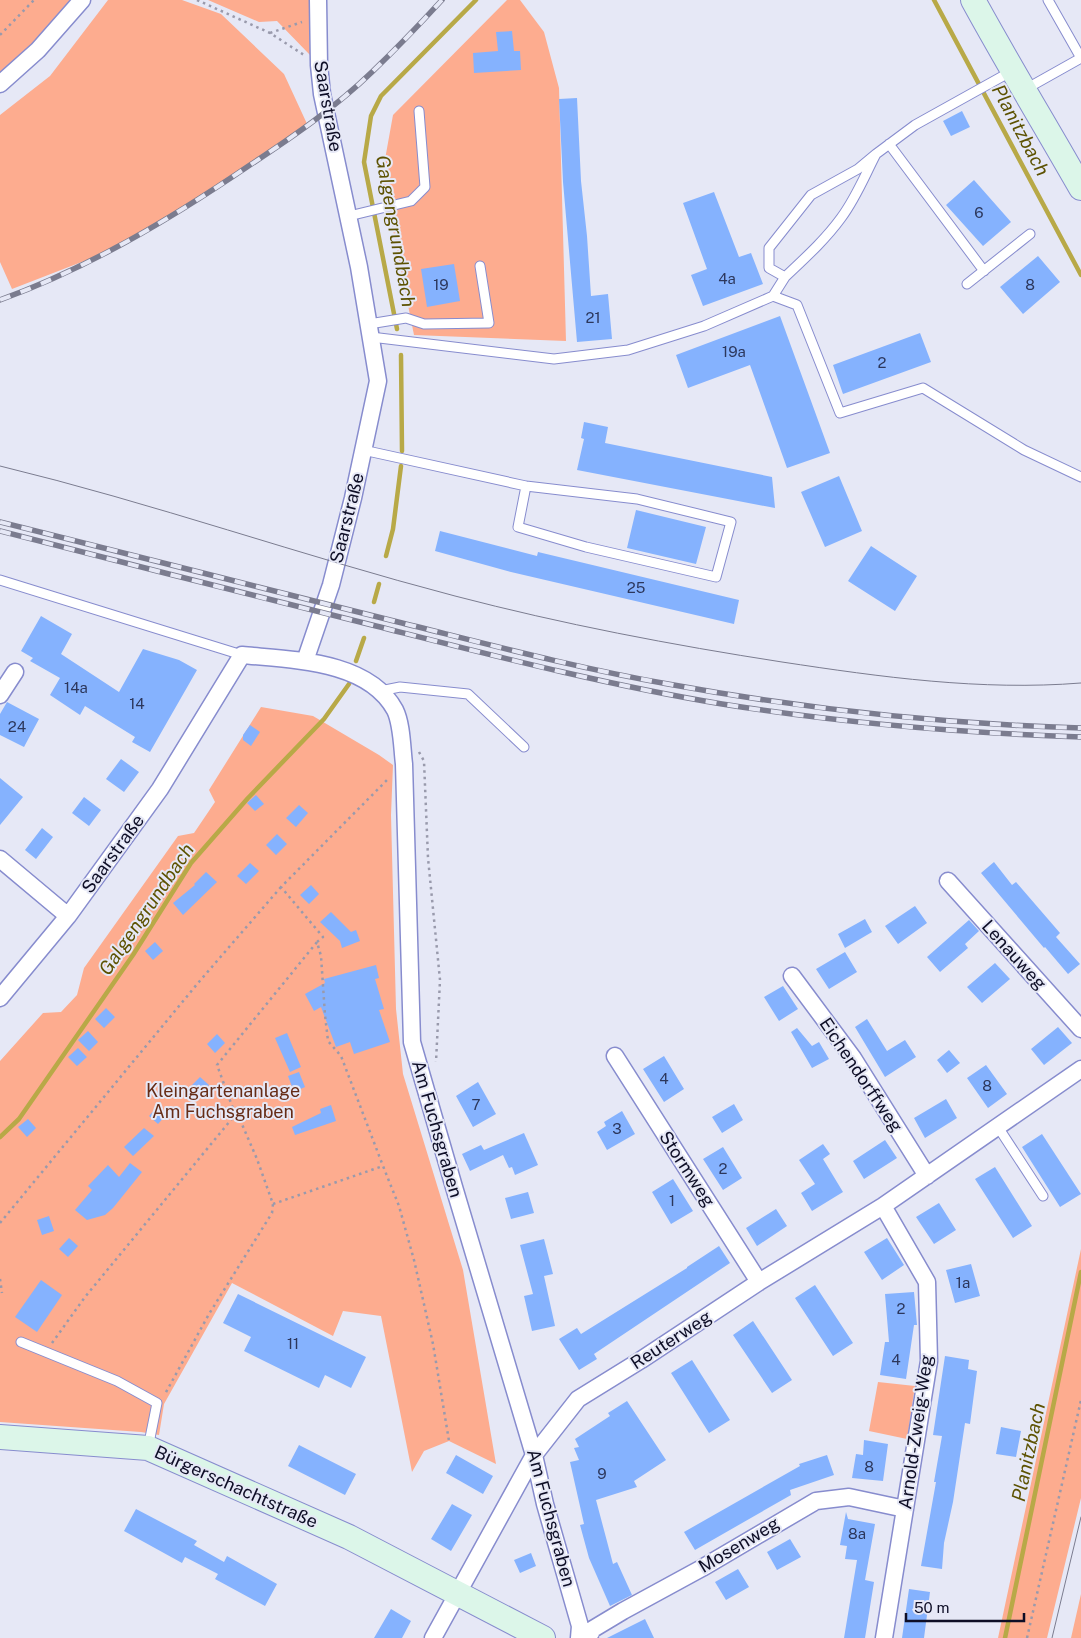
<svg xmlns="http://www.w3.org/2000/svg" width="1081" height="1638" font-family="'Public Sans',sans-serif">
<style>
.green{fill:#fdac8f}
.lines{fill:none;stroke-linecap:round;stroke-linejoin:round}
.stream{stroke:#b8a947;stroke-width:4.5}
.building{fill:#85b2fe}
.service-casing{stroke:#878cce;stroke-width:11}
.minor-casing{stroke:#878cce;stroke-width:19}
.secondary-casing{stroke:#878cce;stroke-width:26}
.path{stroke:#999aac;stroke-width:2.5;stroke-dasharray:2.5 4;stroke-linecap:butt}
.service{stroke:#fff;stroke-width:9}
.minor{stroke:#fff;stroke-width:16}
.secondary{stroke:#dcf6e9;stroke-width:24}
.tram{stroke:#7b7c8f;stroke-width:1}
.rail-casing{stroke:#7b7c8f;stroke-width:5.5}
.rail{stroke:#e6e8f6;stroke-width:4;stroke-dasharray:11;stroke-linecap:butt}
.labels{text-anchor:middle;stroke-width:4;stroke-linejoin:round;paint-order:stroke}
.number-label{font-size:15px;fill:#2c375c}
.street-label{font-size:18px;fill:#0e0e26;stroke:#e6e8f6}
.park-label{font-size:18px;fill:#662c16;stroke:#e6e8f6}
.water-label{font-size:19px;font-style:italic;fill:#5d5202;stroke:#e6e8f6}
</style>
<rect width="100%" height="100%" fill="#e6e8f6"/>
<path class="green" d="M0 0H74L0 81Z
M108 0H182L221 14 284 74 308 126 198 200 110 251 12 289 0 262V115L50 76Z
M208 0H309L310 55 277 21 259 22Z
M507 0H520L544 32 559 88 566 341 414 335 382 176 393 115Z
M261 707 313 716 379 755 393 765 391 815 396 1009 403 1074 463 1270 496 1464 449 1441 424 1451 412 1472 381 1316 343 1311 333 1336 232 1283 164 1404 159 1435 141 1432 0 1422V1061L43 1013 61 1012 77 995 84 968 178 836 194 833 215 802 209 790Z
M1081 1249V1498L1047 1638H998Z
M878 1382 915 1386 907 1439 869 1431Z
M1081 1594V1638H1071Z"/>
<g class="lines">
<path class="stream" d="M934 0 1081 275
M397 329 364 162 371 116 381 96 476 0
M401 355 402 451
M386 556 393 529 401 466
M374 602 379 584
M356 661 364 638
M0 1137 19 1119 133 955 191 863 248 798 324 719 349 684
M1005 1638 1081 1272"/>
</g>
<path class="building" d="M512 31 514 51H520L521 70 474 73 473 53 498 51 496 32Z
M577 98 581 181 587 236 591 296 608 294 612 339 577 342 563 182 559 99Z
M962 111 970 127 951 136 943 121Z
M974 180 1011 222 983 246 946 205Z
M714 192 739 257 751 253 763 284 703 306 691 275 707 269 683 203Z
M1038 256 1060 282 1023 314 1000 287Z
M454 264 460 301 427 307 421 269Z
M780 316 830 453 787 468 750 365 688 388 676 355Z
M920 333 931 362 843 394 833 365Z
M584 422 608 427 605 443 772 477 775 508 577 470 584 439 581 438Z
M839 476 862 531 825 547 801 492Z
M636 510 706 527 696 564 627 548Z
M440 531 537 556 538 552 739 600 734 624 511 572 435 551Z
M871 546 917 576 895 611 848 581Z
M41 616 72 634 61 654 119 692 143 649 179 660 197 670 150 752 132 742 135 737 85 706 80 715 50 695 60 678 30 661 33 658 21 651Z
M7 702 39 719 24 747 0 735V714Z
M250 725 260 732 251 746 243 740V735Z
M121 759 139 772 124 792 106 779Z
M0 778 23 797 0 825Z
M256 795 264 804 255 811 247 803Z
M84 797 101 810 89 826 72 813Z
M299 805 308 813 296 827 286 818Z
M42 828 53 837 36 859 25 850Z
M277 834 287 844 276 855 266 845Z
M994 862 1012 885 1016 882 1060 933 1056 937 1080 964 1068 974 1045 947 1044 948 981 873Z
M250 863 259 871 246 884 237 876Z
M206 872 217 882 183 915 173 903 195 885 194 884Z
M311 885 319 894 309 904 300 895Z
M915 906 927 923 898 944 885 926Z
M331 912 351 932 356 930 360 941 342 948 340 941 320 922Z
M865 919 872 932 845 948 838 934Z
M969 920 979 931 965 944 968 948 940 972 927 957Z
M155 942 163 951 153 960 145 951Z
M845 952 857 972 829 989 816 969Z
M995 963 1010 979 982 1003 967 987Z
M376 965 379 978 375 979 384 1009 379 1010 390 1042 354 1054 350 1042 336 1047 321 1007 314 1011 305 994 325 983 324 979Z
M783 986 798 1009 779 1021 764 997Z
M106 1008 115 1017 104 1028 95 1019Z
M867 1019 887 1051 905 1040 916 1057 885 1077 855 1027Z
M1058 1027 1072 1043 1044 1065 1031 1049Z
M797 1028 812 1046 819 1042 829 1059 812 1068 791 1032Z
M88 1031 98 1042 89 1051 78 1040Z
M287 1033 301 1067 290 1072 275 1038Z
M217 1034 225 1043 215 1053 207 1044Z
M78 1048 87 1057 77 1066 68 1057Z
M949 1050 960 1063 947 1073 937 1060Z
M664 1056 684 1089 664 1102 643 1069Z
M986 1065 1007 1094 988 1108 967 1078Z
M299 1072 305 1087 294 1092 288 1076Z
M200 1077 209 1085 201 1094 191 1086Z
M478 1082 496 1114 473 1127 456 1096Z
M946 1099 957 1118 925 1138 914 1118Z
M734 1104 743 1120 722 1133 712 1117Z
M331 1105 336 1121 295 1135 292 1127 321 1113 320 1109Z
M158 1106 167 1114 158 1124 149 1116Z
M622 1111 635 1134 607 1150 597 1132 606 1126 604 1122Z
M28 1119 36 1128 27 1137 18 1127Z
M144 1128 154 1136 133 1156 124 1147Z
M524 1133 538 1165 515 1175 512 1167 509 1168 503 1155 470 1171 462 1154 481 1145 484 1150Z
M1042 1134 1081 1194 1060 1207 1022 1147Z
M885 1140 897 1158 864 1179 853 1161Z
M823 1144 830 1154 823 1159 843 1192 812 1211 801 1193 815 1184 799 1160Z
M723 1147 742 1178 723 1190 703 1159Z
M130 1163 142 1172 113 1208 105 1215 87 1220 75 1210 92 1190 88 1186 108 1165 119 1177Z
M995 1167 1032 1226 1013 1238 975 1179Z
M673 1179 693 1211 671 1224 652 1192Z
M528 1192 534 1213 511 1219 505 1198Z
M939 1203 956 1230 934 1244 916 1217Z
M776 1209 787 1226 757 1246 746 1228Z
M49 1216 54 1231 42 1235 37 1220Z
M69 1238 78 1246 68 1257 59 1249Z
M887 1238 904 1265 882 1280 864 1252Z
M544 1239 553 1274 544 1276 555 1326 532 1331 524 1296 533 1294 520 1245Z
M719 1246 730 1263 594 1354 597 1359 579 1370 559 1339 577 1328 581 1334 687 1268V1267Z
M971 1264 980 1296 955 1303 946 1270Z
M41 1280 62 1295 37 1332 15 1317Z
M815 1285 853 1343 833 1356 795 1298Z
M914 1292 917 1325H914L906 1379 880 1375 885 1342H889L885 1294Z
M238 1294 366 1357 351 1388 325 1375 319 1388 244 1351 251 1337 223 1323Z
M753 1321 792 1380 772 1393 733 1335Z
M945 1356 969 1360 968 1369 977 1371 970 1424 965 1423 953 1502 944 1543 942 1569 921 1566 936 1482H934L942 1436 933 1435Z
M692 1360 730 1420 709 1433 671 1373Z
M627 1401 666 1460 634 1481 637 1487 596 1500 613 1564 617 1562 632 1595 610 1606 589 1558 580 1525 584 1524 570 1462 579 1460 574 1448 579 1447 575 1439 610 1416 608 1413Z
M1001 1427 1021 1431 1016 1457 996 1454Z
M864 1440 888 1444 883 1481 852 1478 856 1454 863 1455Z
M299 1445 356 1474 345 1495 288 1466Z
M456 1455 493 1476 483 1494 446 1473Z
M827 1455 834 1475 790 1490 791 1495 695 1550 684 1532 800 1466 799 1464Z
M452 1504 472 1515 451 1551 431 1539Z
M136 1509 197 1541 194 1545 224 1562 227 1556 277 1584 265 1606 215 1579 218 1574 185 1557 182 1563 124 1531Z
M846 1512 848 1519 875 1524 865 1580 874 1582 865 1638H844L857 1560 845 1559 847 1546 840 1545Z
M790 1539 801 1557 777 1570 767 1552Z
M531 1553 536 1566 520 1573 514 1560Z
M738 1569 749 1587 726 1600 715 1582Z
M909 1589 930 1592 924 1638H902Z
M391 1609 411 1621 402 1638H374Z
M645 1619 654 1638H607Z"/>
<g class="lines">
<g class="service-casing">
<path id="service" d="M1024 90 1081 58 1048 0
M889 144 984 271
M876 154C865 175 856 198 841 218 825 240 805 258 785 277L769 268V248L811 195 858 169 876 154 915 125 1012 71
M349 216 411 201 425 187 419 111
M967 284 1030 234
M773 296 797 305 840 413 923 388 1024 450 1081 477
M369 324 406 318 424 324 489 323 480 266
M371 337 554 359 628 350 704 326 773 296 785 277
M363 450 526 486 637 499 731 522 716 577 586 547 518 527 526 486
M0 580 242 655
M380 691 400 687 468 694 524 747
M998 1127 1043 1196
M21 1342 117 1381 157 1403 148 1448"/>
</g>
<g class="minor-casing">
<path id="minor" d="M0 84 38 50 82 0
M305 661 331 585 353 498 378 381 359 267 322 94 319 65 318 0
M0 695 15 672
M0 859 68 916
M948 881 1081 1029
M792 976 853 1058 927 1176
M0 998 68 916 160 789 242 655C292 660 368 660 395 710 402 724 402 748 404 764L412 1042 454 1187 534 1455 545 1504 580 1626 579 1638
M615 1056 759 1282
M883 1206 927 1282 929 1361 884 1638
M433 1638 534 1455 578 1399 641 1360 759 1282 883 1206 1081 1069
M588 1638 593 1629 623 1611 702 1568 816 1501 849 1497 905 1509"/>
</g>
<g class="secondary-casing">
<path id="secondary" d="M973 0C1008 64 1045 125 1081 188
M0 1437 148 1448 349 1537 543 1638"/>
</g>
<path class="path" d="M197 0 270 33 304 55
M270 33 302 22
M0 35 34 0
M419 752 424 761 428 858 440 980 436 1062
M317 942 323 937 281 887 389 778
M235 1114 217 1065 317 942 321 956 325 1015 328 1041 341 1056 383 1166
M273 1204 383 1166 399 1206 414 1260 433 1344 449 1441
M0 1223 198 983 281 887
M0 1279 2 1293
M52 1343 85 1297 235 1115 241 1122 257 1159 273 1204 272 1213 209 1314 165 1394
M1027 1638 1081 1400"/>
<use href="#service" class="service"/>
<use href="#minor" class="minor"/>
<use href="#secondary" class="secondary"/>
<path class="tram" d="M0 466C153 503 302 556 455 596 562 624 672 645 782 662 881 677 981 691 1081 683
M1052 1638 1081 1517"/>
<g class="rail-casing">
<path id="rail" d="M0 300C88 268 169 220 247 167 291 138 335 108 373 71 397 48 420 24 442 0
M0 522C133 555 265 589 398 622 487 644 577 668 668 684 805 709 942 724 1081 728
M0 531C125 563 251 595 376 626 491 655 606 685 722 704 841 723 961 733 1081 737"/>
</g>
<use href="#rail" class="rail"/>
</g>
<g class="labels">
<g class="number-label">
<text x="979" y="218">6</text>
<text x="727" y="284">4a</text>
<text x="441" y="290">19</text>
<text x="1030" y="290">8</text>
<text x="593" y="323">21</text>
<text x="734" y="357">19a</text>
<text x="882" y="368">2</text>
<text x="636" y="593">25</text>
<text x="76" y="693">14a</text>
<text x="137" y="709">14</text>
<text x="17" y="732">24</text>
<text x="664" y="1084">4</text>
<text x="987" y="1091">8</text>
<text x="476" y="1110">7</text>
<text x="617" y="1134">3</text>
<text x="723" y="1174">2</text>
<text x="672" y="1206">1</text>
<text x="963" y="1288">1a</text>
<text x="901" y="1314">2</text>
<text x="293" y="1349">11</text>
<text x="896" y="1365">4</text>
<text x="869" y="1472">8</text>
<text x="602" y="1479">9</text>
<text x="857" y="1539">8a</text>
</g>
<g class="street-label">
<text transform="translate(328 106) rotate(80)" y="6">Saarstraße</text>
<text transform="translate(347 518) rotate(-76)" y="6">Saarstraße</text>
<text transform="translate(113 854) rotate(-54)" y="6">Saarstraße</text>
<text transform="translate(1014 955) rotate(48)" y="6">Lenauweg</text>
<text transform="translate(861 1075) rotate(56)" y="6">Eichendorffweg</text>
<text transform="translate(437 1129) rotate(74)" y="6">Am Fuchsgraben</text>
<text transform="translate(687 1169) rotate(57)" y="6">Stormweg</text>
<text transform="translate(671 1340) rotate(-33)" y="6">Reuterweg</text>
<text transform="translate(916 1432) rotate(-82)" y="6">Arnold-Zweig-Weg</text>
<text transform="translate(236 1487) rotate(24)" y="6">Bürgerschachtstraße</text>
<text transform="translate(551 1518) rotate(75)" y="6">Am Fuchsgraben</text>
<text transform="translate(739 1545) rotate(-31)" y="6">Mosenweg</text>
</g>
<g class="park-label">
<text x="223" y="1097">Kleingartenanlage<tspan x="223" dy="21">Am Fuchsgraben</tspan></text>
</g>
<g class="water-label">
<text transform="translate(1021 130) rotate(62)" y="7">Planitzbach</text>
<text transform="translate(396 231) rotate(80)" y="7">Galgengrundbach</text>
<text transform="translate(146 909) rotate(-56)" y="7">Galgengrundbach</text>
<text transform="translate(1028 1452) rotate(-78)" y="7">Planitzbach</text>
</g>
</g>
<path d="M906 1613v8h118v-8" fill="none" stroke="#0e0e26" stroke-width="2.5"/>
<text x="914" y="1613" font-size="15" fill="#0e0e26" stroke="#e6e8f6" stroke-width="4" paint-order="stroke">50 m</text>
</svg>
